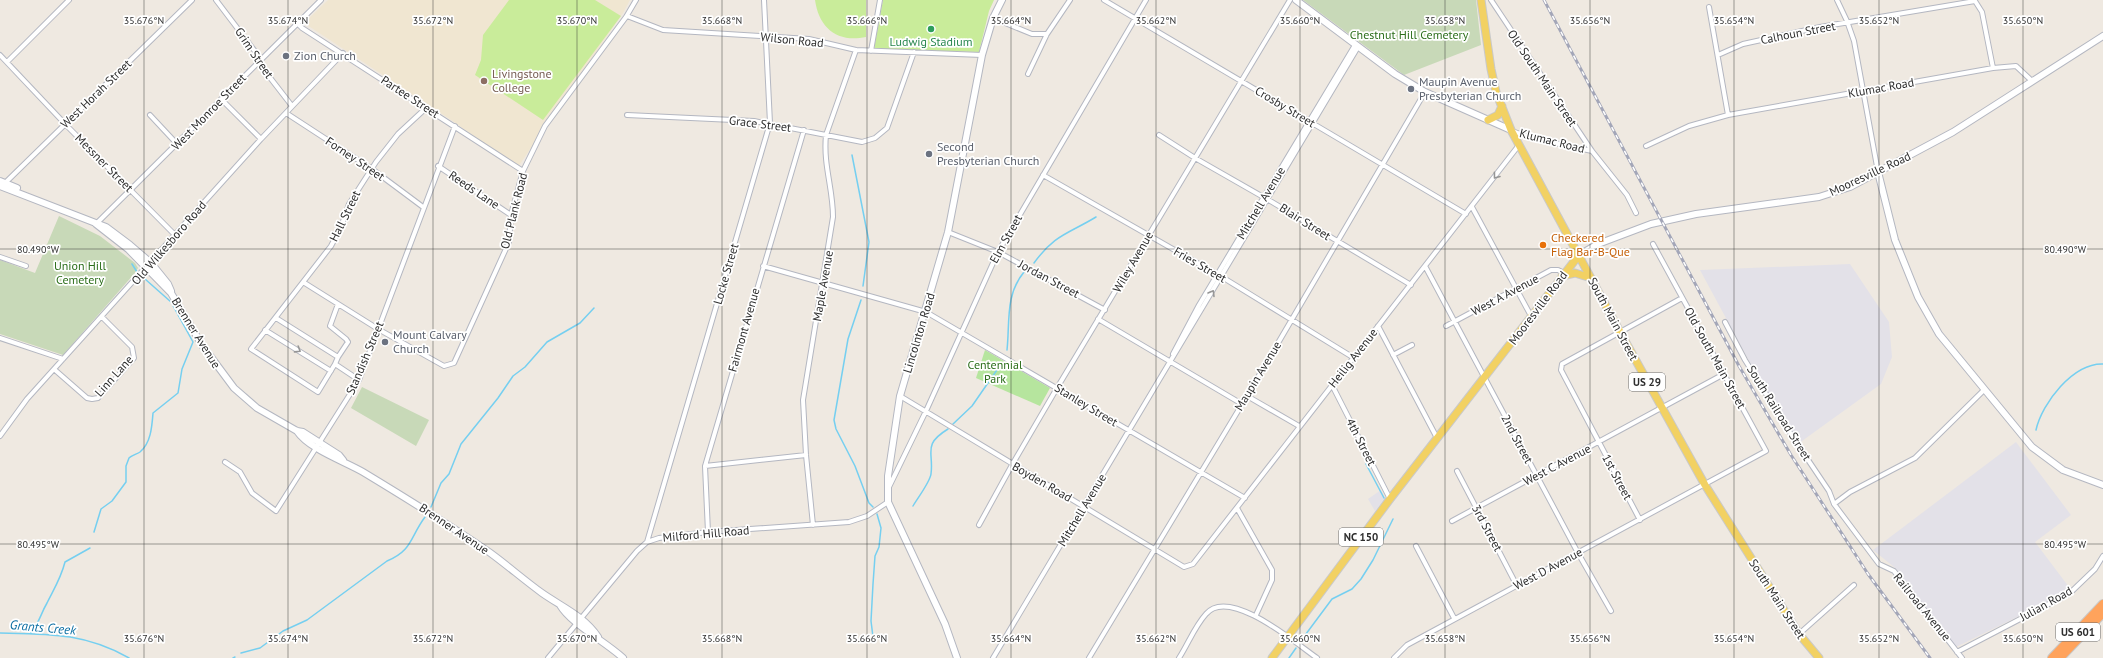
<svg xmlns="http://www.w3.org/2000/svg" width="2103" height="658" font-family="'PT Sans',sans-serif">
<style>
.industrial{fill:#e3e1e8}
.education{fill:#f0e6d1}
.green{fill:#b6e59e}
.cemetery{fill:#c8d9b8}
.pitch{fill:#c9ec9a}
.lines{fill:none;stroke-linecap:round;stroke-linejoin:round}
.stream{stroke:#75cff0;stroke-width:1.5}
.street-casing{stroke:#b4b7c1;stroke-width:6}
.secondary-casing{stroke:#b4b7c1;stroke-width:8}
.primary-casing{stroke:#c9c9c9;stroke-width:9}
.highway-casing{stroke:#c9c9c9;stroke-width:10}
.street{stroke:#fff;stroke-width:4}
.secondary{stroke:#fff;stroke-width:6}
.primary{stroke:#f2d163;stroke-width:7}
.highway{stroke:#ffa35c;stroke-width:8}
.rail-casing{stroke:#a3a6b8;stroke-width:3}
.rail{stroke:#fff;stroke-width:1.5;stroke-dasharray:4.5;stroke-linecap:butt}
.oneway{stroke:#969696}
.ticks{fill:none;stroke:#2e2e2e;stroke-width:1;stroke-opacity:0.45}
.leisure-dot{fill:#2e9e5b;stroke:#fff;stroke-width:1.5}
.worship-dot{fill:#6b7280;stroke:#fff;stroke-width:1.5}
.education-dot{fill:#8d6e63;stroke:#fff;stroke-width:1.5}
.food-dot{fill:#e8710a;stroke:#fff;stroke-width:1.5}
.labels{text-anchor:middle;stroke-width:3.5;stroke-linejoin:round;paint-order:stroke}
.shield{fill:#fff;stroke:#6d6d6d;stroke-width:1}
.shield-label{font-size:11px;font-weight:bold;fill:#2e2e2e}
.street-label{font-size:12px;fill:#2e2e2e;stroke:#fff}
.park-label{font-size:12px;fill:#2c6e1b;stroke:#fff}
.leisure-label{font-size:12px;fill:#27864d;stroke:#fff}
.worship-label{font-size:12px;fill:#5b616d;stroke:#fff;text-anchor:start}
.education-label{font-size:12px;fill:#785e54;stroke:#fff;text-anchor:start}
.food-label{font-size:12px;fill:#c56008;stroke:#fff;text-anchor:start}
.water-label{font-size:13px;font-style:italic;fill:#0d6fa3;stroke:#fff}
.ticks-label{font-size:10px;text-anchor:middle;fill:#2e2e2e;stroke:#fff;stroke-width:3.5;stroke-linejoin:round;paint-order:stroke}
</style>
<rect width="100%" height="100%" fill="#efe9e1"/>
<path class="industrial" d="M1850 264 1889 322 1892 357 1881 384 1795 446 1700 270Z
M2016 442 2071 515 2035 542 2069 587 2046 603 1956 647 1894 567 1873 550Z
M1381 490 1385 498 1375 511 1368 499Z"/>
<path class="education" d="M328 0H630L623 13 518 167 451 120 304 23Z"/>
<path class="green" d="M985 350 1050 388 1040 406 976 378Z"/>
<path class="cemetery" d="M1303 0H1476L1481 45 1404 75Z
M59 216 100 236 135 263 138 268 134 274 63 355 0 334V260L35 273Z
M362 387 429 420 416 446 351 408Z"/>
<path class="pitch" d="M509 0H595L621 16 543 120 475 75 481 60 483 35Z
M815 0H866V37C837 43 819 28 815 0Z
M883 0H994L989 11 979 52 874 49Z"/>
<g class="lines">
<path class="stream" d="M852 155 869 242 863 286
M1034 263C1055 234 1068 234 1096 217
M132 264 137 272
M861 300 848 339 834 420 836 429 855 466 869 503 873 507
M1007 350C1010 322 1005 295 1024 272
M953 424 972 406 999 367
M2036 430C2042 403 2073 363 2103 364
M1366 464 1384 498
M913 506C917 499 930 482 931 474 934 452 922 445 948 429
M431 507 441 483 449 474 461 444 498 398 513 376 525 367 547 342 580 323 594 308
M94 532 101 509 112 501 126 482V466L129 458C132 455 137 454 140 452 151 443 152 426 153 413L178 393 182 369 193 342 171 302 145 279
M0 633C49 634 85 633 129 658
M30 634C40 622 40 615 47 603 54 589 61 578 65 562L90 548
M873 637 871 621 873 584 875 556 879 547 881 528 877 514
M1300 642 1332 599 1352 589 1361 579 1373 560 1393 519
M241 653 260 648 283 631 307 620 387 561C413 550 410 537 425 517
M233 658 235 657
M1289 658 1296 648"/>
<g class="street-casing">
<path id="street" d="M216 0 257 54 261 66 292 106
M1104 0 1466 214
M1491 0 1592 151 1627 195 1636 213
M1837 0 1847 21 1854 41 1878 172
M1709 7 1728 115
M627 16 663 30 809 39 856 50 982 55
M993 18 1032 34H1047
M297 23 302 28 523 171
M871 51 880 0
M0 55 68 127 175 235
M1718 55 1743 44 1820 27 1975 1 1982 12 1993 68
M7 62 69 0
M1028 74 1047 34 1070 0
M221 99 261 139
M286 113 372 169 423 207
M150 115 178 145
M627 115 754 121 862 142 875 138 887 128 914 52
M1512 131 1531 138 1592 151
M1159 135 1195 158 1272 202 1411 285
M1646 146 1689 126 1728 115 1993 68 2016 66 2032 81
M438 166 511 215
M1043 175 1222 277 1354 358
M4 184 192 0
M1472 207 1531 316
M96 224 321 0
M948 232 998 252 1105 310
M0 257 26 266
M763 266 926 312 1245 498
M1425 266 1578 553 1611 611
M303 282 378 329 444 366 454 363 509 242 511 215 523 171 545 126 626 17 636 0
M338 304 330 326 346 339 348 342 338 357
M276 318 338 357 335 364 359 380
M1098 319 1242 404
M1725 322 1745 360 1794 439 1829 491 1834 504 1879 564 1894 571 1962 658
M1378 326 1437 438
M1446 326 1551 270H1558L1564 273
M265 330 331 371
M0 338 63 359
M1173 354 1199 305 1355 45
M1393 355 1412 345
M335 364 318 392 251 349 331 246 341 227 349 204 376 162 398 134 426 108
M55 370 87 398 92 399 98 398 134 358 132 347 102 317
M1332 385 1390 499
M900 396 1184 567 1193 564 1519 145
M1247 396 1299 426
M0 436 27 399 261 139 343 53
M225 462 240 472 252 493 276 511 359 380 455 126
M705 466 806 455
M1457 471 1517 586
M889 487 926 411 998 252 1146 0
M1834 504 1850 492 1915 458 1984 390
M1237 508 1272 570V580L1256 615
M1640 520 1561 370 1562 364 1682 298
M1452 521 1724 374
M813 525 806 455 803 400 833 217C833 188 823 165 826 135L856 50
M979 525 1012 465 1057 388 1290 0
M708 532 705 466 804 130
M647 542 770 123 764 0
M1416 546 1454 618
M1799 634 1854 585
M1957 652 2070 593 2095 569 2103 556
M548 658 637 551 647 542 659 538 708 532 849 522 867 516 888 502
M993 658 1358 47
M1089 658 1247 396 1425 92
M1179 658C1188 644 1195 626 1206 614 1229 586 1297 644 1317 658
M1394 658 1407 645 1766 451 1653 244"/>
</g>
<g class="secondary-casing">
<path id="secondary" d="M1296 0 1395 74 1425 92 1511 130
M1878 172 1895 240 1918 297 1939 334 2032 447 2063 470 2103 485
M0 181 17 188
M0 186 106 227 130 245 151 263 168 284 171 291
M96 224 128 249 171 293 202 345 234 388 257 408 297 431 303 432 339 455 343 460
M1579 255 1598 244 1651 224 1696 214 1819 197 1850 187 1953 132 2103 36
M297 431C309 449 344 461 363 472 406 498 448 524 489 552 507 565 524 580 542 593 562 607 584 616 598 637
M560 605C571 624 606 642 623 658
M957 658 945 624 888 502V476L900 396 948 232 982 55 993 18 1002 0"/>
</g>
<g class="primary-casing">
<path id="primary" d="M1481 0 1491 69 1496 92 1511 130 1620 332 1705 485 1799 634 1819 658
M1488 120 1498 115 1502 106
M1562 276 1575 273 1591 278
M1272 658 1390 499 1579 255"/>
</g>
<g class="highway-casing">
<path id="highway" d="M2052 658 2103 604
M2060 658 2103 613"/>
</g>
<use href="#street" class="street"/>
<use href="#secondary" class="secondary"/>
<use href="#primary" class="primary"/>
<use href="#highway" class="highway"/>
<g class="rail-casing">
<path id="rail" d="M1544 0 1739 366 1791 455 1868 574 1930 658"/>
</g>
<use href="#rail" class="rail"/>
</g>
<defs><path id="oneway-chevron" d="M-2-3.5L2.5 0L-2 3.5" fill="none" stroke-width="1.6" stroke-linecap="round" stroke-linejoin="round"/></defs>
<g class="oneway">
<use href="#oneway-chevron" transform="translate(1496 176) rotate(127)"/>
<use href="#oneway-chevron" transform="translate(1212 293) rotate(-59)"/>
<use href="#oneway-chevron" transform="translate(298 350) rotate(32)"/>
</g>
<path class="ticks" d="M144 0V658M288 0V658M433 0V658M577 0V658M722 0V658M867 0V658M1011 0V658M1156 0V658M1300 0V658M1445 0V658M1590 0V658M1734 0V658M1879 0V658M2023 0V658M0 249H2103M0 544H2103"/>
<circle class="leisure-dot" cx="931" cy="29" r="4"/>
<g class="worship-dot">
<circle cx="286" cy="56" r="4"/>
<circle cx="1411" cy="89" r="4"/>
<circle cx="929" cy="154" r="4"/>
<circle cx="385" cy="342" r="4"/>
</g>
<circle class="education-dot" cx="484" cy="81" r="4"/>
<circle class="food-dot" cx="1543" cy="245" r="4"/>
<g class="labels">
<g class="shield">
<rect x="1629" y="373" width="36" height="18" rx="3"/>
<rect x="1339" y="528" width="44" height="18" rx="3"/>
<rect x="2056" y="623" width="44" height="18" rx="3"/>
</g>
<g class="shield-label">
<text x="1647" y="386">US 29</text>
<text x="1361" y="541">NC 150</text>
<text x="2078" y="636">US 601</text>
</g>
<g class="street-label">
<text transform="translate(1798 33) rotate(-11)" y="4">Calhoun Street</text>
<text transform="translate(792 40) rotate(6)" y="4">Wilson Road</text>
<text transform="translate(254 53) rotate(56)" y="4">Grim Street</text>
<text transform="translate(1542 78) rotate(56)" y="4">Old South Main Street</text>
<text transform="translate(1881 88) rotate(-10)" y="4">Klumac Road</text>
<text transform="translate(96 94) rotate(-44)" y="4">West Horah Street</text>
<text transform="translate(410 97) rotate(33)" y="4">Partee Street</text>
<text transform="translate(1285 107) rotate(31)" y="4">Crosby Street</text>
<text transform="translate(209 112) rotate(-46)" y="4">West Monroe Street</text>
<text transform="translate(760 124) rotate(7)" y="4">Grace Street</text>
<text transform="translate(1552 141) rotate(14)" y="4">Klumac Road</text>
<text transform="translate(355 159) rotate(34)" y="4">Forney Street</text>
<text transform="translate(104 163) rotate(45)" y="4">Messner Street</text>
<text transform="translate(1870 174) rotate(-25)" y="4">Mooresville Road</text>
<text transform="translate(474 190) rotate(34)" y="4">Reeds Lane</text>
<text transform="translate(1261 203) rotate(-59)" y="4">Mitchell Avenue</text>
<text transform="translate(514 211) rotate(-76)" y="4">Old Plank Road</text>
<text transform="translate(345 216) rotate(-64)" y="4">Hall Street</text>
<text transform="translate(1305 222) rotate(32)" y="4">Blair Street</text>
<text transform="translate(1006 239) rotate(-61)" y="4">Elm Street</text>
<text transform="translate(169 243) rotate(-49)" y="4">Old Wilkesboro Road</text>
<text transform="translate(1133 262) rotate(-60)" y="4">Wiley Avenue</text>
<text transform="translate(1200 265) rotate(30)" y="4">Fries Street</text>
<text transform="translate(726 274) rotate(-74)" y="4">Locke Street</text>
<text transform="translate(1049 279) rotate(28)" y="4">Jordan Street</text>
<text transform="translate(823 286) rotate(-80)" y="4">Maple Avenue</text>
<text transform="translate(1505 295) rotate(-28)" y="4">West A Avenue</text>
<text transform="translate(1538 308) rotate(-53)" y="4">Mooresville Road</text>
<text transform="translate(1613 319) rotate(62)" y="4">South Main Street</text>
<text transform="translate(744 330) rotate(-74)" y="4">Fairmont Avenue</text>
<text transform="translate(196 333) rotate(58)" y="4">Brenner Avenue</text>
<text transform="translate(919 333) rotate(-73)" y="4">Lincolnton Road</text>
<text transform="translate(365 358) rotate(-67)" y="4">Standish Street</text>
<text transform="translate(1353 358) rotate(-52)" y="4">Heilig Avenue</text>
<text transform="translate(1715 358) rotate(61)" y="4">Old South Main Street</text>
<text transform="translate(114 376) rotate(-48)" y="4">Linn Lane</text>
<text transform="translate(1258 376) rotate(-59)" y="4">Maupin Avenue</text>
<text transform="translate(1086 405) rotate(31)" y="4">Stanley Street</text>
<text transform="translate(1779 413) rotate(58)" y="4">South Railroad Street</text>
<text transform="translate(1517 439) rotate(62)" y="4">2nd Street</text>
<text transform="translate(1361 442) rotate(63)" y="4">4th Street</text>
<text transform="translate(1557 465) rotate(-28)" y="4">West C Avenue</text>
<text transform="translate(1617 477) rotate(62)" y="4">1st Street</text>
<text transform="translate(1042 482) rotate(30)" y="4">Boyden Road</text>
<text transform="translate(1082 510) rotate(-59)" y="4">Mitchell Avenue</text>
<text transform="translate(1487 528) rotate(62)" y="4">3rd Street</text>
<text transform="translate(454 529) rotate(34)" y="4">Brenner Avenue</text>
<text transform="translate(706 534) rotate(-5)" y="4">Milford Hill Road</text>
<text transform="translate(1548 569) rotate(-28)" y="4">West D Avenue</text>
<text transform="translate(1777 599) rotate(57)" y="4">South Main Street</text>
<text transform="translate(2046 604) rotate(-29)" y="4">Julian Road</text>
<text transform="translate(1922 607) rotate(51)" y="4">Railroad Avenue</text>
</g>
<g class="park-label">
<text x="1409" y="39">Chestnut Hill Cemetery</text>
<text x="80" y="270">Union Hill<tspan x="80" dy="14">Cemetery</tspan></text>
<text x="995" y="369">Centennial<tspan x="995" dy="14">Park</tspan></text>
</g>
<g class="leisure-label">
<text x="931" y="46">Ludwig Stadium</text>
</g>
<g class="worship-label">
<text x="294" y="60">Zion Church</text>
<text x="1419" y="86">Maupin Avenue<tspan x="1419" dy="14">Presbyterian Church</tspan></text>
<text x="937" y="151">Second<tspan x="937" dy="14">Presbyterian Church</tspan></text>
<text x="393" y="339">Mount Calvary<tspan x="393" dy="14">Church</tspan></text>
</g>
<g class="education-label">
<text x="492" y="78">Livingstone<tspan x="492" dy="14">College</tspan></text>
</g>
<g class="food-label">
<text x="1551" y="242">Checkered<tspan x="1551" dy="14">Flag Bar-B-Que</tspan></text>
</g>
<g class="water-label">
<text transform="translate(43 627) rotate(5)" y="5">Grants Creek</text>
</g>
</g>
<g class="ticks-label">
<text x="144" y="24">35.676°N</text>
<text x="288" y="24">35.674°N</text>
<text x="433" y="24">35.672°N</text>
<text x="577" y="24">35.670°N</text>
<text x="722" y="24">35.668°N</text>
<text x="867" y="24">35.666°N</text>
<text x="1011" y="24">35.664°N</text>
<text x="1156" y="24">35.662°N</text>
<text x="1300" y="24">35.660°N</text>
<text x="1445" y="24">35.658°N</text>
<text x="1590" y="24">35.656°N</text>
<text x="1734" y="24">35.654°N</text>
<text x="1879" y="24">35.652°N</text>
<text x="2023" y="24">35.650°N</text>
<text x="2065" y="253">80.490°W</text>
<text x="38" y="253">80.490°W</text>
<text x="2065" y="548">80.495°W</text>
<text x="38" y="548">80.495°W</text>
<text x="144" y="642">35.676°N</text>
<text x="288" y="642">35.674°N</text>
<text x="433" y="642">35.672°N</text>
<text x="577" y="642">35.670°N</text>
<text x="722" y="642">35.668°N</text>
<text x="867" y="642">35.666°N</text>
<text x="1011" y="642">35.664°N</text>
<text x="1156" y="642">35.662°N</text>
<text x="1300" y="642">35.660°N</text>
<text x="1445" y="642">35.658°N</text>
<text x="1590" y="642">35.656°N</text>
<text x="1734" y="642">35.654°N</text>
<text x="1879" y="642">35.652°N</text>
<text x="2023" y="642">35.650°N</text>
</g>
</svg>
